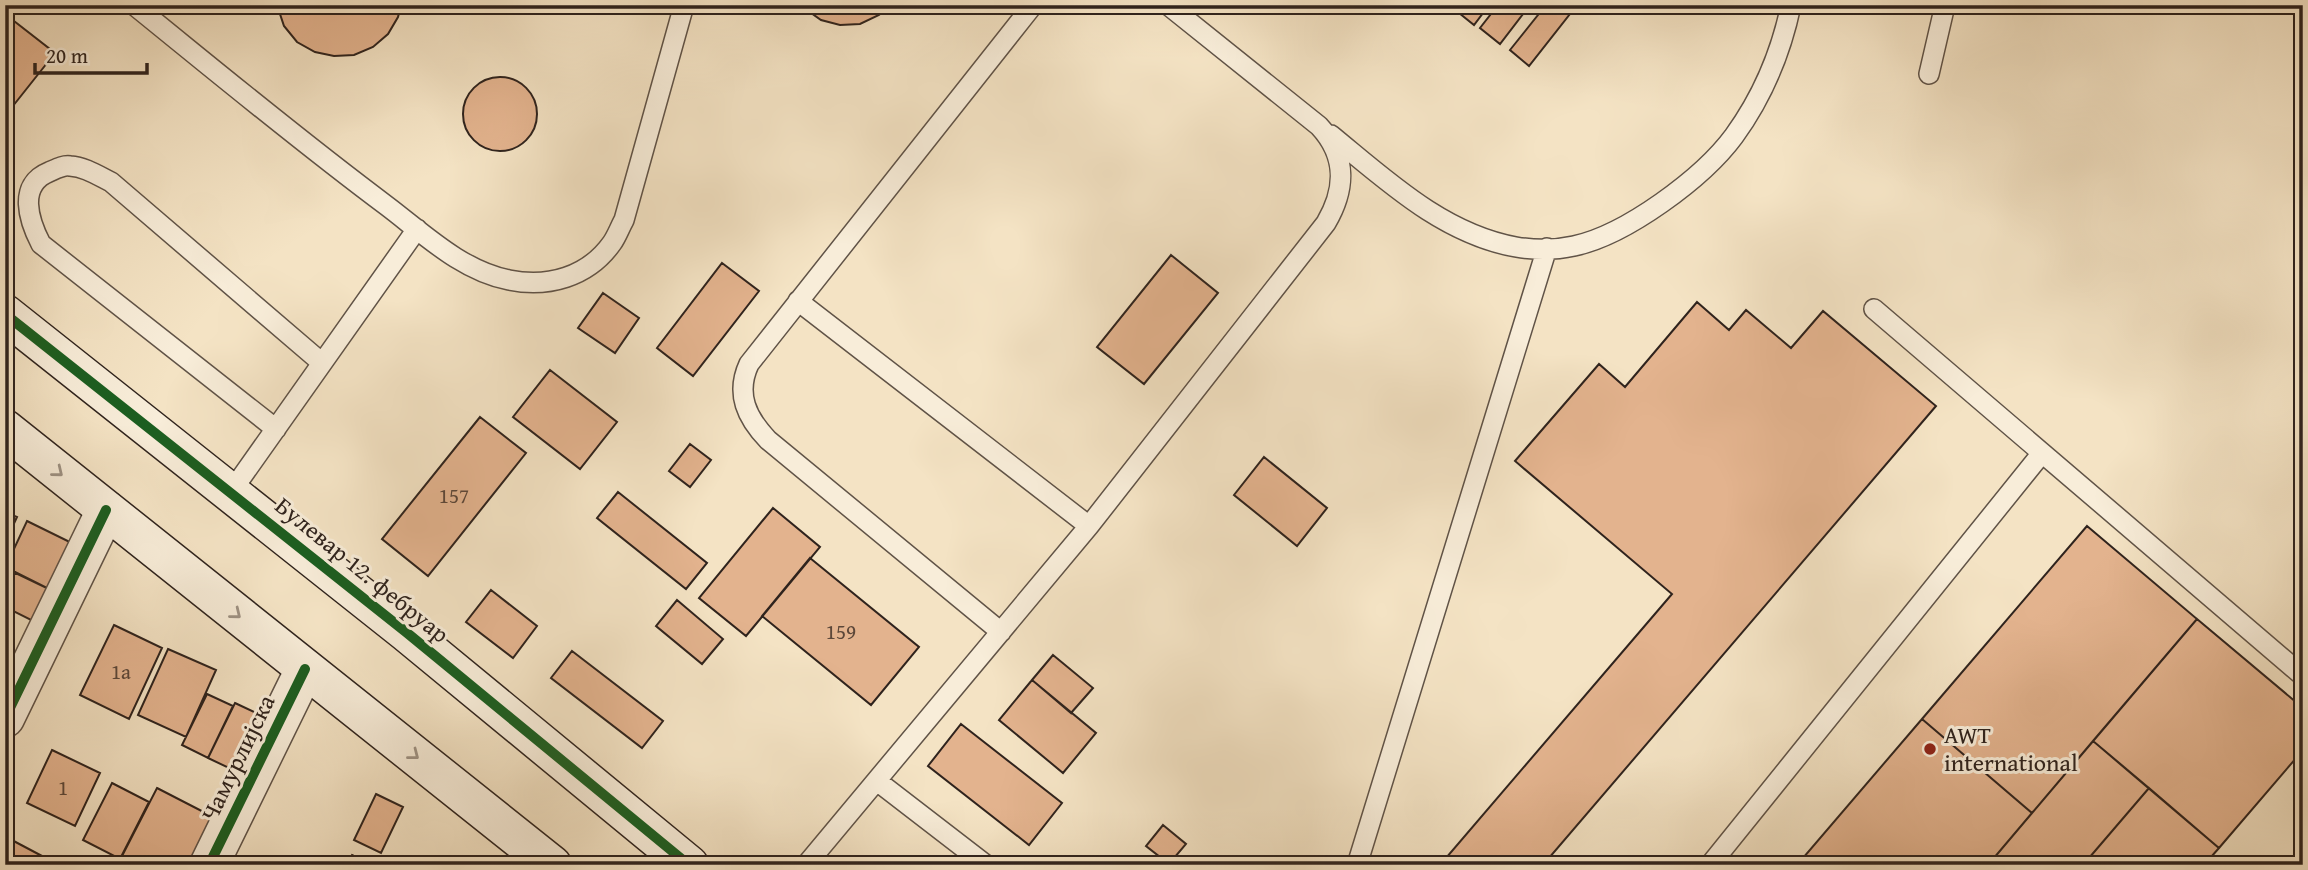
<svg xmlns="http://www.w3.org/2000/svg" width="2308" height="870" font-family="'Gentium Book Plus',serif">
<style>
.building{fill:#e3b38e;stroke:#2f231d;stroke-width:2}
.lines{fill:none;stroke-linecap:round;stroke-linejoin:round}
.service-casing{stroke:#605347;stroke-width:22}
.minor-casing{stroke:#605347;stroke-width:41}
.secondary-casing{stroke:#2f231d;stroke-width:41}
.service{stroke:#f8edd9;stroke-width:19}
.minor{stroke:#f8edd9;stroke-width:38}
.secondary{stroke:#f8edd9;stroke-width:38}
.cycleway-casing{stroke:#f8edd9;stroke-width:15}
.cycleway{stroke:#1b5e20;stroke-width:10}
.oneway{stroke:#9e9284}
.poi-dot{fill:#8f2418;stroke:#f8edd9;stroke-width:2.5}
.labels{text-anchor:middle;stroke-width:6;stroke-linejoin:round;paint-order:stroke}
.number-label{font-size:21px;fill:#5c4739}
.street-label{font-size:24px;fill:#2f231d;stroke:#f8edd9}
.poi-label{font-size:24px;fill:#2f231d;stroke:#f8edd9;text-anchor:start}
</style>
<rect width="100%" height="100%" fill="#f4e3c4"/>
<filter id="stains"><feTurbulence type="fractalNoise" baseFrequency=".00286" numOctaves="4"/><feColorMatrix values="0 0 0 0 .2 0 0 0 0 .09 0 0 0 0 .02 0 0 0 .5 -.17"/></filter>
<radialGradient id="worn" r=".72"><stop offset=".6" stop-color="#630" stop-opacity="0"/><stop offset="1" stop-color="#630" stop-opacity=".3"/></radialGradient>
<path class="building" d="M277 5H401L398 17 388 34 373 47 354 55 334 56 315 52 297 42 284 26Z
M800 5H891L879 15 860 24 840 25 821 20Z
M1458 5H1489L1474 25 1454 9Z
M1498 5H1530L1500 44 1480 28Z
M1546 5H1577L1529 66 1510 50Z
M5 14 55 53 5 116Z
M463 114a37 37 0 1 1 74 0a37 37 0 1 1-74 0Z
M1171 255 1218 293 1144 384 1097 347Z
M722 263 759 291 693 376 657 348Z
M603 293 639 318 615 353 578 328Z
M1697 302 1729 330 1746 310 1791 348 1823 311 1936 406 1543 865H1440L1672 594 1515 461 1599 364 1625 387Z
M550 370 617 422 580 469 513 417Z
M480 417 526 453 428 576 382 539Z
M690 444 711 460 690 487 669 471Z
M1264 457 1327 508 1297 546 1234 495Z
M618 492 707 563 686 589 597 518Z
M773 508 820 547 746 636 699 598Z
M5 512 17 517 5 543Z
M27 521 84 549 61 595 5 568Z
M2087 526 2197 619 2032 813 1922 719Z
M810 558 919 647 871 705 762 616Z
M15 572 61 595 45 627 5 607V592Z
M491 590 537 626 513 658 466 622Z
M677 600 723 639 702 664 656 626Z
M2197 619 2303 708V750L2219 848 2093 741Z
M114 625 162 648 129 719 80 695Z
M168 649 216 670 186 737 138 715Z
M572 651 663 721 642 748 551 678Z
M1053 655 1093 688 1071 713 1032 680Z
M1032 680 1096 733 1063 773 999 720Z
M207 694 233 706 208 758 182 745Z
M235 703 275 722 248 777 208 758Z
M1922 719 2032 813 1988 865H1797Z
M961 724 1062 803 1029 845 928 766Z
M2093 741 2149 788 2083 865H1988Z
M52 750 100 773 75 826 27 803Z
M112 783 149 802 120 859 83 840Z
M157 788 225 823 204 865H138L122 856Z
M2149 788 2219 848 2204 865H2083Z
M376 794 403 807 381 853 354 840Z
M1163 825 1186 844 1169 864 1146 846Z
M8 838 59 865H5V845Z
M352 855 371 865H347Z"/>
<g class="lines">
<g class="service-casing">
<path id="service" d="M134 5C218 73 301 142 387 206 424 234 462 271 509 280 548 288 588 277 612 243 617 236 620 227 624 220L684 5
M1929 74 1945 5
M1331 135C1386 180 1443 234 1516 247 1534 250 1556 250 1574 246 1626 235 1703 178 1734 136 1763 96 1781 53 1791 5
M798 301 1089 526
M1874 309 2303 676
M276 429 41 244C29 221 17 185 49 172 56 169 63 165 70 166 85 167 97 175 111 182L322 363
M231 492 417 229
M1001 632 768 440C747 418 735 394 749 364L1033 5
M877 781 986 865
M806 865 1089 526 1326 223C1346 189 1347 156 1319 126L1168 5
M1357 865 1547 248
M1710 865 2042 453"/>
</g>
<g class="minor-casing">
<path id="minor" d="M5 718 106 510
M209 865 305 669"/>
</g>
<g class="secondary-casing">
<path id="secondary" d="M5 314 406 632 689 865
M5 429 552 865"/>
</g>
<use href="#service" class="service"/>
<use href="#minor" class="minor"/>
<use href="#secondary" class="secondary"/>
<g class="cycleway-casing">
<path id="cycleway" d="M5 314 406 632 689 865
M5 718 106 510
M209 865 305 669"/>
</g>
<use href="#cycleway" class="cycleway"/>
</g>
<defs><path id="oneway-chevron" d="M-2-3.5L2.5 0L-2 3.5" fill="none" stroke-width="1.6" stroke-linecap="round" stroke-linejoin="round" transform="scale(1.75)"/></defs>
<g class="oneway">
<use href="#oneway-chevron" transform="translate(58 472) rotate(39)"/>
<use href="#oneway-chevron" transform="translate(236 614) rotate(39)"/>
<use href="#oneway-chevron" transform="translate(414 755) rotate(38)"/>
</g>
<circle class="poi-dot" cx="1930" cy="749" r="7"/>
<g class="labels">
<g class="number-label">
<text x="454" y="503">157</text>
<text x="841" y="639">159</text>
<text x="121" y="679">1a</text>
<text x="63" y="795">1</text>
</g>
<g class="street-label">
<text transform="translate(362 570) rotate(39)" y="8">Булевар 12. фебруар</text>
<text transform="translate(238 758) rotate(-64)" y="8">Чамурлијска</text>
</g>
<g class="poi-label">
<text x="1944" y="743">AWT<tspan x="1944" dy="28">international</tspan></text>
</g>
</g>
<rect width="2308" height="870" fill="none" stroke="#f4e3c4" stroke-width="28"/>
<rect x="7" y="7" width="2294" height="856" fill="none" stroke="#2f231d" stroke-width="3.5"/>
<rect x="14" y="14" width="2280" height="842" fill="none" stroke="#2f231d" stroke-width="2"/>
<path d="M35 63v10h112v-10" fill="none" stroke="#2f231d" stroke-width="3.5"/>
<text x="46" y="63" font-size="21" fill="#2f231d" stroke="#f8edd9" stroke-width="5" paint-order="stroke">20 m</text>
<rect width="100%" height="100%" filter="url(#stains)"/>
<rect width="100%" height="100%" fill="url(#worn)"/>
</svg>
